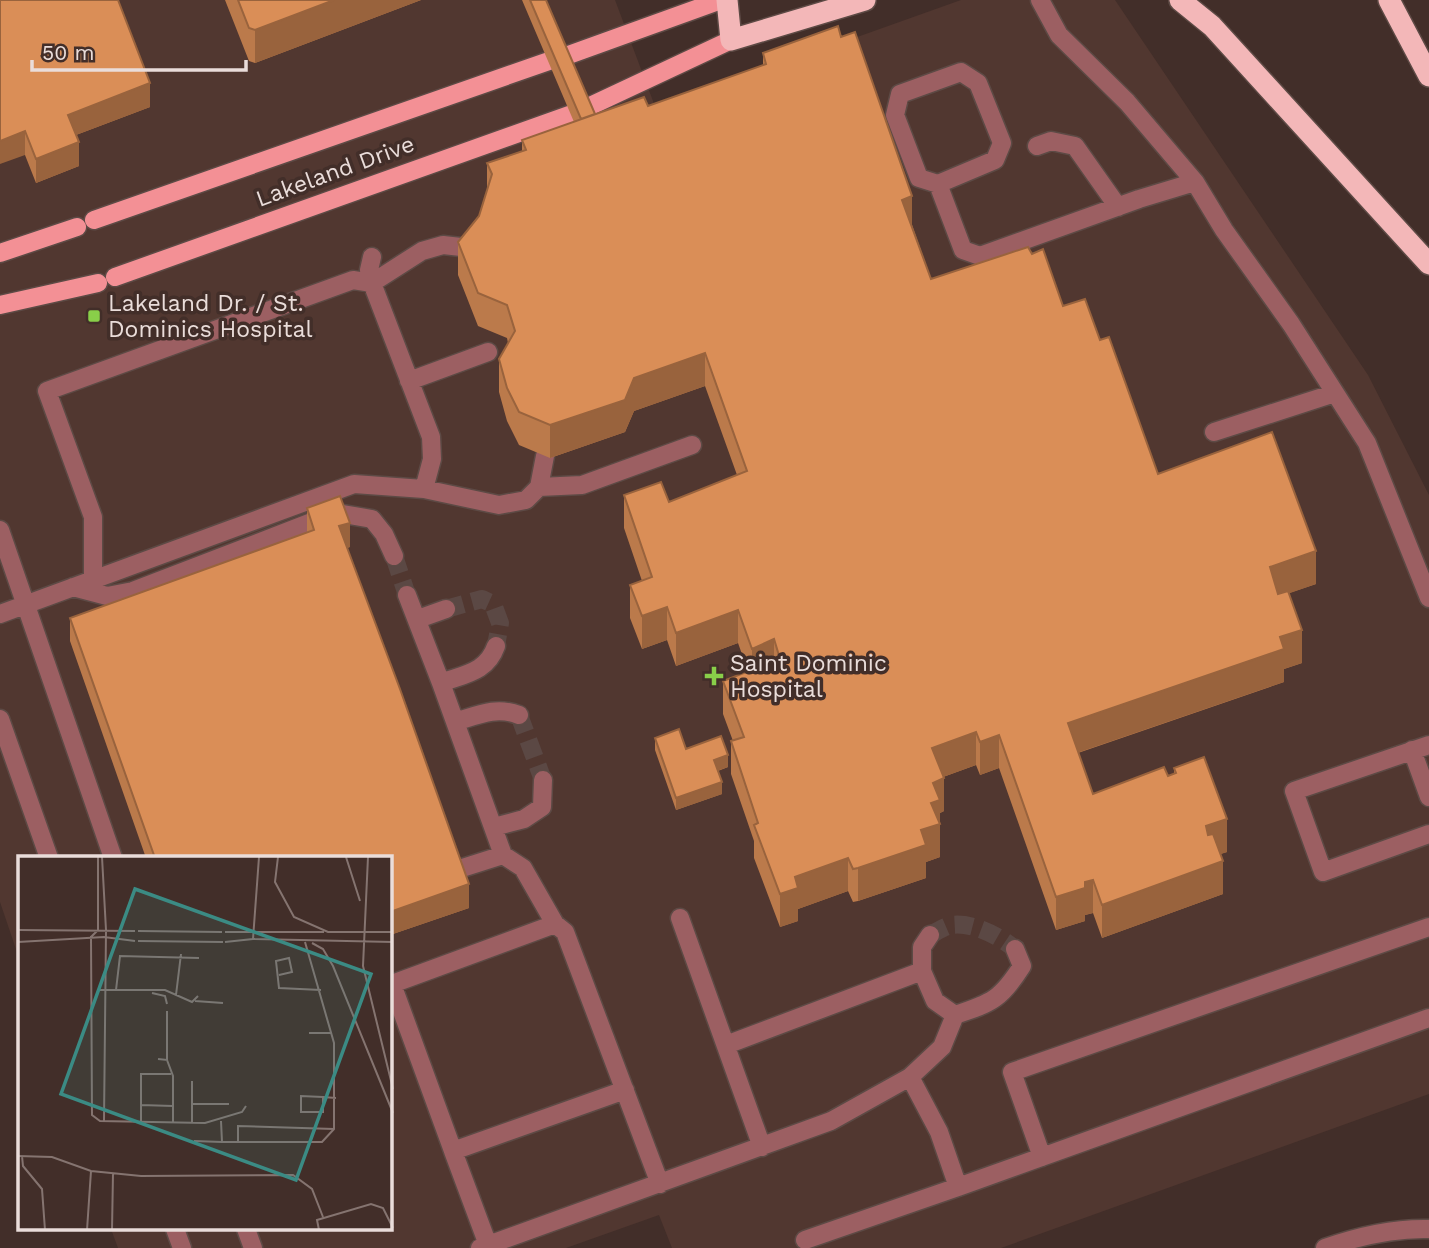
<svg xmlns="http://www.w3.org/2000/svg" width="1429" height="1248" font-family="'Work Sans',sans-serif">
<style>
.built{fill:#513730}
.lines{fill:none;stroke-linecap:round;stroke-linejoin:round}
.minor-tunnel{stroke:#5b4844;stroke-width:18;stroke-dasharray:18 9;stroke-linecap:butt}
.minor-casing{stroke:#5d4a45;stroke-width:21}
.major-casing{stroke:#5d4a45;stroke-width:21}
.highway-casing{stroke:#5d4a45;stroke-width:24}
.minor{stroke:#9c5f62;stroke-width:18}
.major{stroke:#f39095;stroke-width:18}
.highway{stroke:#f3b7b8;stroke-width:21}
.wall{fill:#bb7a4b}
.shaded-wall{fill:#99633d}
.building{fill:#da8e57;stroke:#99633d;stroke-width:2}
.poi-dot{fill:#89cf49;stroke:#422e29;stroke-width:2.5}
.labels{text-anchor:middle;stroke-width:7;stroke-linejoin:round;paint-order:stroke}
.street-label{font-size:23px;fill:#eaddda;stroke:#422e29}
.poi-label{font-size:23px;fill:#eaddda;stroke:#422e29;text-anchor:start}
.inset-road{fill:none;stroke:#857470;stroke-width:2}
.view{fill:#3b8b84;fill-opacity:0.15;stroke:#3b8b84;stroke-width:3.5}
.inset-edge{fill:none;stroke:#eaddda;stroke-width:3.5}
</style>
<rect width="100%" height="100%" fill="#422e29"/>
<path class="built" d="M0 0H615L656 109 961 0H1115L1368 375 1429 495V1094L1001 1248H672L659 1215 566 1248H118L111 1229H390V858H19V958L0 902Z"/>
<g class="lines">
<path class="minor-tunnel" d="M394 556 407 595
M446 609 482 599 493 604 500 623 496 646
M519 715 543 780
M930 935C936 932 944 927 951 925 973 922 999 936 1015 949"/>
<g class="minor-casing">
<path id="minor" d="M1040 0 1059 35 1127 102 1195 182 1224 230 1291 324 1367 443 1429 598
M1037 146 1051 141 1075 146 1118 207
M938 184 995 160 1002 143 978 83 961 72 900 94 895 115 919 178 938 184 963 250 980 256 1139 199 1195 182
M372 257 369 270 372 283 431 437 432 459 424 489
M409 381 488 352
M1214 432 1335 393
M539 487 582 485 692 445
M0 530 113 858
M93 579V517L47 391 353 280 372 283 422 251 443 245 479 249
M73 587 107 596 133 591 317 520 343 514 372 519 384 534 394 556
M407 595 441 683 503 855 456 870
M0 614 354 484 424 489 499 505 526 500 539 487 545 456
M418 619 446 609
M441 683C465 674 487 672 496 646
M0 719 49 858
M455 722C478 715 496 706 519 715
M1429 745 1294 791 1323 872 1429 834
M1412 750 1429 797
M494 827 524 819 542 807 543 780
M503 855 523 868 555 924 565 932 660 1184
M680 918 762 1147
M930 935 922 947V971L935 1001 955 1015
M726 1045 922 971
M910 1077 939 1132 958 1187 1429 1018
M453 1151 392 984 555 924
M1042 1157 1012 1072 1429 927
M175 1229 182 1248
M246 1229 253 1248
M805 1240 958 1187
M488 1245 453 1151 625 1090
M480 1248 831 1121 910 1077 942 1047 955 1015C992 1003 1001 999 1022 966L1015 949
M1325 1248C1359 1236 1393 1228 1429 1229"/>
</g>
<g class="major-casing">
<path id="major" d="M563 57 721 0
M586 108 731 40
M94 220 549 61
M0 253 77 227
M115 277 572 114
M0 305 98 283"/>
</g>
<g class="highway-casing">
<path id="highway" d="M727 0 731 40 865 0
M1180 0 1212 26 1429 264
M1389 0 1429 76"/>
</g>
<use href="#minor" class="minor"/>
<use href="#major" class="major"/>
<use href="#highway" class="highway"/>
</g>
<path class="wall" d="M0 0 150 107 76 135 79 166 36 183 25 155Z
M225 0H421L255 63 249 61Z
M522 0H546L595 114 648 106 763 66V53L912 225 931 279 1063 306 1100 340 1158 474 1316 584 1289 593 1302 663 1284 669V682L1078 753 1093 794 1168 776 1174 774V768L1227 852 1220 854 1223 894 1102 938 1093 913 1085 915V921L1056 930 999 768 980 775 976 765 943 777 944 811 940 813V857L926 862V878L858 901 853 902 848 891 798 909V921L780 927 754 858V841L731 774V741H733L723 714V681L748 671 738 643 676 666 667 640 642 649 630 618V585L642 581 624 528V495L669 502 737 475 705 386 634 411 625 432 550 458 519 445 507 421 499 392V359L508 343 507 338 478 326 458 275V242L479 216 487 193V163L522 151V140L574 122Z
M307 508 350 547 347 548 469 908 390 935V858H146L70 641V618L307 533Z
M655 738 686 749 728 767 718 771 722 794 676 810 655 750Z"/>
<path class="shaded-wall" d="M334 0H421L255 63V30Z
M150 83V107L68 138V115Z
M25 131V155L0 164V141Z
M79 142V166L36 183V159Z
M912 196V229L902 200Z
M705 353V386L634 411 625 432 550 458V425L634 378Z
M350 523V547L339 550V526Z
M1316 551V584L1270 600V567Z
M667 607V640L642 649V616Z
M738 610V643L676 666V633Z
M1302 630V663L1284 669V682L1068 756V723L1280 637Z
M774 639V672L752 682V649Z
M976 732V765L932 781V748Z
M999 735V768L980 775V742Z
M728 755V767L714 772V760Z
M944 778V811L940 813V857L926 862V878L858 901V868L931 803 933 783Z
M722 782V794L676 810V798Z
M1227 819V852L1206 859V826Z
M848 858V891L798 909V921L780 927V894L795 877Z
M1223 861V894L1102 938V905Z
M1093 880V913L1085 915V921L1056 930V897L1085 882Z
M469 884V908L390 935V912Z"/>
<path class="building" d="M0 0H118L150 83 68 115 79 142 36 159 25 131 0 141Z
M238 0H334L255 30 249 28Z
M530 0H546L595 114 581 119Z
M838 26 841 37 855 32 912 196 902 200 931 279 1028 247 1032 254 1043 249 1063 306 1085 299 1100 340 1109 337 1158 474 1272 432 1316 551 1270 567 1278 594 1288 591 1302 630 1280 637 1284 649 1068 723 1093 794 1164 767 1168 776 1176 773 1174 768 1204 757 1227 819 1206 826 1208 835 1213 834 1223 861 1102 905 1093 880 1085 882V888L1056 897 999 735 980 742 976 732 932 748 944 778 933 783 940 800 931 803 940 824 921 830 926 845 858 868 853 869 848 858 795 877 798 888 780 894 754 825 758 823 731 741 744 737 723 681 780 659 774 639 752 649 738 610 676 633 667 607 642 616 630 585 652 577 624 495 661 482 669 502 747 471 705 353 634 378 625 400 550 425 519 412 507 388 499 359 515 331 507 305 478 293 458 242 479 216 492 174 487 163 526 150 522 140 644 97 648 106 766 64 763 53Z
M340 496 350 523 339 526 400 689 469 884 390 912V858H155L70 618 314 530 307 508Z
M679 729 686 749 721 736 728 755 714 760 722 782 676 798 655 738Z"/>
<g class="poi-dot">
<rect x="87" y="309" width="14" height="14" rx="3.5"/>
<path d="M710.5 665.5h7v7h7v7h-7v7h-7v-7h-7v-7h7z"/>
</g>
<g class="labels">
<g class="street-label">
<text transform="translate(335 171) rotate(-20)" y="8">Lakeland Drive</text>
</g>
<g class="poi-label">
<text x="108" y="311">Lakeland Dr. / St.<tspan x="108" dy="26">Dominics Hospital</tspan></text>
<text x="730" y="671">Saint Dominic<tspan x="730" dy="26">Hospital</tspan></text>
</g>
</g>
<g transform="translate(18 856)">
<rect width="374" height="374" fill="#422e29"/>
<path class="inset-road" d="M80 1V74L73 81 74 259 82 265 187 267 224 256 228 250M84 1 88 74 86 265M241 1 235 83 375 86M260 1 257 26 276 61 310 76H375M328 1 342 45M350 1 345 110 375 233M0 74 117 75M120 75 204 76M207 76H306M120 85 205 86M0 86 86 81 117 85M207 86 235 83M294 87 305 93 315 110 375 257M261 119 274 116 271 102 258 105 261 132 303 134M80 134H147L174 146 180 140M98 134 102 100 181 102M134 137 147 140 149 148M158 139 163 98M177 145 205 147M291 177H314M140 203 149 204V155M149 204 155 220V267M305 241V256H283V240L305 241 318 242M174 248H211M123 249V218H153M203 265 204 286H304L316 273V187L287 86M123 267V249L155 250M174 267V225M176 285 204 286M220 286V270L316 273M0 300 34 301 73 315 123 320 275 319 294 333 305 361M4 300 5 310 24 333 27 374M69 374 73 315M94 374 95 317M301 374 299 364 353 348 365 352 375 372"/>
<path class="view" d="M117 33 353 118 278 324 43 238Z"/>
<rect width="374" height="374" class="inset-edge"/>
</g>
<path d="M32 60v10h214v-10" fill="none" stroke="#eaddda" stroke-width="3.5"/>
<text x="42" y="60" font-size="21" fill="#eaddda" stroke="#422e29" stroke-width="5" paint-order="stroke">50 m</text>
</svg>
